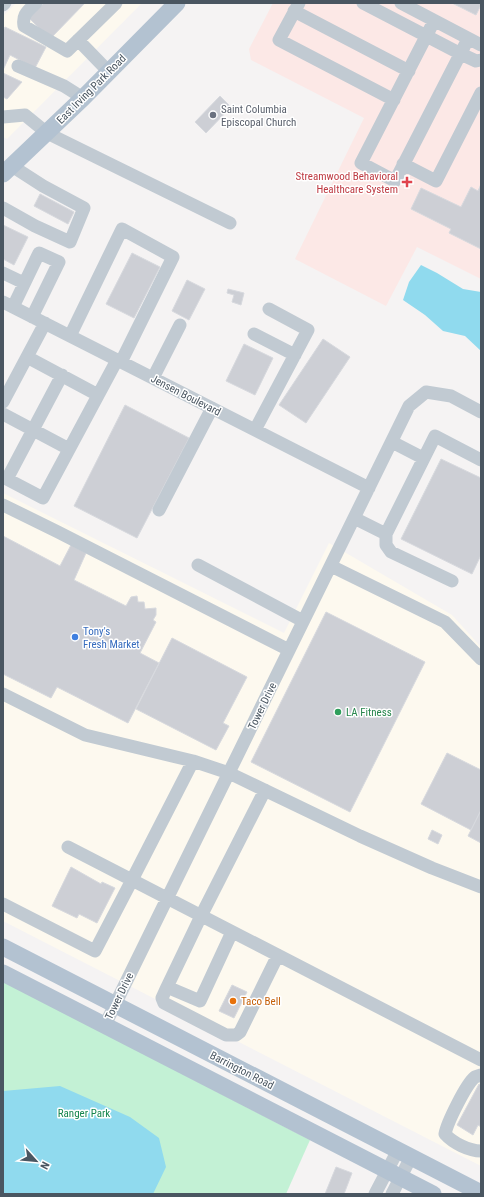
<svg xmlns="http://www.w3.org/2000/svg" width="484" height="1197" font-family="'Roboto Condensed',sans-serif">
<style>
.commercial{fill:#fdf9ef}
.medical{fill:#fce8e6}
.green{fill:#c3f1d5}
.water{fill:#90daee}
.building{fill:#cdcfd5;stroke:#d7d9de}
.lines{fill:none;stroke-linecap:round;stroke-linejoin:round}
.minor{stroke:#c1cad2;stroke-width:13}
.major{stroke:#b3c2d1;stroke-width:17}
.worship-dot{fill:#6b7280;stroke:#fff;stroke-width:1.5}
.health-dot{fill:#e0444e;stroke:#fff;stroke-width:1.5}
.shop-dot{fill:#3f7fe0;stroke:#fff;stroke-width:1.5}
.leisure-dot{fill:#2e9e5b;stroke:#fff;stroke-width:1.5}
.food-dot{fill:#e8710a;stroke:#fff;stroke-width:1.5}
.labels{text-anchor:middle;stroke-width:3;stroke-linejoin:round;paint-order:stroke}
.street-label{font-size:11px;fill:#4a5661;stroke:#fff}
.worship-label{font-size:11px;fill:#5b616d;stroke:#fff;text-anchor:start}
.health-label{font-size:11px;fill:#be3a42;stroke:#fff;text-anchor:end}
.shop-label{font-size:11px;fill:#366cbe;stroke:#fff;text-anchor:start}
.leisure-label{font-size:11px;fill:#27864d;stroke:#fff;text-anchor:start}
.food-label{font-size:11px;fill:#c56008;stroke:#fff;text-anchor:start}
.park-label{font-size:11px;fill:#17864f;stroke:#fff}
</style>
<rect width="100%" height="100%" fill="#f5f3f3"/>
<path class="commercial" d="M16 3H142L7 139 3 137V16Z
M3 493 284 633 329 543 452 615 481 647V1166L3 921Z"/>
<path class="medical" d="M273 3H481V279L417 247 386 306 295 259 364 118 251 60 249 49Z"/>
<path class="green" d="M3 981 310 1140 286 1194H3Z"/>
<path class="water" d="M421 265 437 273 463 289 481 292V351L465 336 443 331 425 315 403 300 409 282Z
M60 1086 130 1117 159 1138 166 1167 153 1194H3V1091Z"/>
<path class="building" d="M44 3H85L50 39 29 18Z
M452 3H481V5L476 15Z
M5 27 46 47 35 68 10 55 3 70V31Z
M3 73 22 82 7 99 3 97Z
M220 96 231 107 206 133 195 122Z
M481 184V249L449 233 451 229 411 209 421 188 461 207 471 187 478 191Z
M40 194 74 212 68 224 34 206Z
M3 225 28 237 14 265 3 259Z
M132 253 160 267 134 318 106 304Z
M187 280 205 289 189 320 172 311Z
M228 289 244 293 241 305 232 302 234 295 227 293Z
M323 339 350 357 306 423 279 405Z
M244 344 273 358 255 395 226 381Z
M125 405 189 438 137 538 74 506Z
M441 459 481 478V555L472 574 401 539Z
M3 536 60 566 71 545 86 553 74 580 126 606 131 597 137 596 138 602H144L145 609 156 608V615L153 620 156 622 140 653 159 663 128 723 57 687 51 698 3 674Z
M326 612 425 662 350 812 251 762Z
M172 638 247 677 223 723 229 726 216 750 136 709Z
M447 753 481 770V810L471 830 421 804Z
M481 810V843L468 836Z
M432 830 442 835 438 844 428 839Z
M71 867 101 884 102 882 115 888 97 923 79 914 77 918 52 906Z
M232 985 247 992 234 1018 219 1011Z
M479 1084 481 1085V1127L478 1125 473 1135 457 1125Z
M336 1167 352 1173 344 1194H325Z"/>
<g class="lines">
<path class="minor" d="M36 3C28 11 22 14 24 26L67 51 116 3
M299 3 279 40 394 100
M363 3 461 54 476 61 481 60
M401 3 481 45
M3 5 5 3
M294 11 409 71
M434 21 361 163 395 181 468 39
M78 40 109 72
M18 66 64 86 83 98
M3 117 25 115 47 133 230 223
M403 164 436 181 481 93
M3 208 35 226 70 242 84 208 43 186 12 166
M3 273 24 283
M3 302 369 488
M13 307 39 253 59 262 32 317
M254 334 295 355
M70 336 122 229 173 257 121 362
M27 357 98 395
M153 378 180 325
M3 402 45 323
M3 414 69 449
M255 430 308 330 269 309
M392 442 423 458
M3 477 43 498 117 360
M7 479 62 375
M3 505 58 532 289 650
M159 510 212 408
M354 518 386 534
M198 565 303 621
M331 566 445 622 481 659
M452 581 391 552 386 545V534L435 436 481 460
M3 694 85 735 193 761 229 773 360 836 432 868 481 887
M68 847 132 880 193 761
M3 904 95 951 132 880 481 1060
M232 932 200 1001 167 987 201 916 265 790
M167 987 162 998 164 1003 226 1035H236L240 1032 278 955
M105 1025 409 406 426 392 451 396 481 412
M481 1075C481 1075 475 1077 475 1077 466 1084 447 1123 445 1134 453 1143 469 1151 481 1151
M375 1194 398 1150
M392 1194 411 1157"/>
<path class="major" d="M3 174 83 98 177 3
M3 947 481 1193
M3 973 433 1194"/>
</g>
<circle class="worship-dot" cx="213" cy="115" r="4"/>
<path class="health-dot" d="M405 176h4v4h4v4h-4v4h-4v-4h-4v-4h4z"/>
<circle class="shop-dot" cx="75" cy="637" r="4"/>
<circle class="leisure-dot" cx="338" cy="712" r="4"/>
<circle class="food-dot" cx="233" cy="1001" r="4"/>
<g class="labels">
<g class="street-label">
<text transform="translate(91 89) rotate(-45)" y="4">East Irving Park Road</text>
<text transform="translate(186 395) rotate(27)" y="4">Jensen Boulevard</text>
<text transform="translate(262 706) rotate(-64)" y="4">Tower Drive</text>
<text transform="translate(119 996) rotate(-64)" y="4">Tower Drive</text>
<text transform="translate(242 1070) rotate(27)" y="4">Barrington Road</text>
</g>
<g class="worship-label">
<text x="221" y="113">Saint Columbia<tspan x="221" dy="13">Episcopal Church</tspan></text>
</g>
<g class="health-label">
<text x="398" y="180">Streamwood Behavioral<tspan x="398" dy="13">Healthcare System</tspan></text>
</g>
<g class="shop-label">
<text x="83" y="635">Tony's<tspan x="83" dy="13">Fresh Market</tspan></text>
</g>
<g class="leisure-label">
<text x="346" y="716">LA Fitness</text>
</g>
<g class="food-label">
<text x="241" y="1005">Taco Bell</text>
</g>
<g class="park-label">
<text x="84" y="1117">Ranger Park</text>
</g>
</g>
<rect width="484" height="1197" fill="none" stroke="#4a5661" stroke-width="8"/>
<g transform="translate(36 1161) rotate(117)" stroke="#ffffff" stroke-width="3" paint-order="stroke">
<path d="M0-3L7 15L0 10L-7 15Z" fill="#4a5661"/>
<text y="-6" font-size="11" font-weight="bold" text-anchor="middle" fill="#4a5661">N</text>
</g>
</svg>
